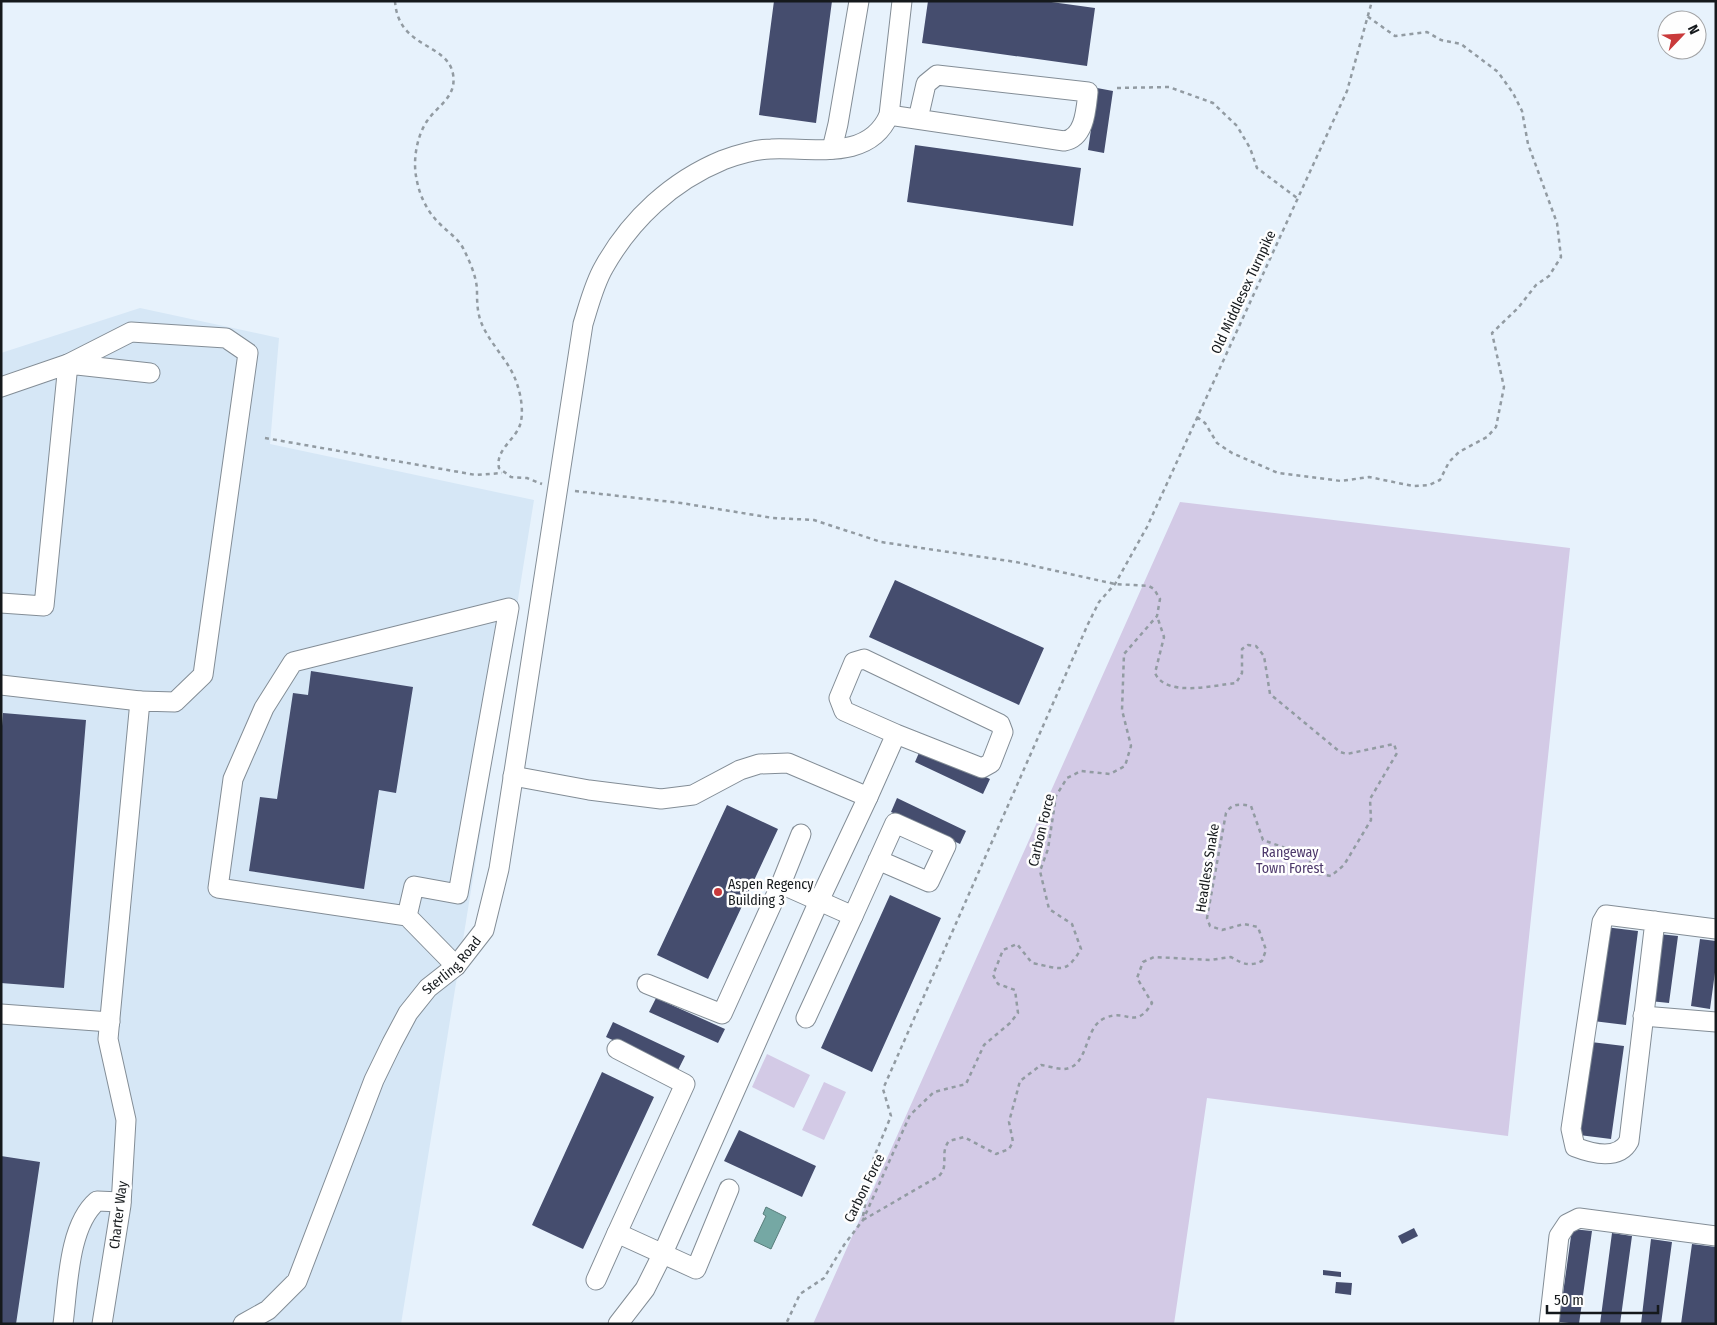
<svg xmlns="http://www.w3.org/2000/svg" width="1717" height="1325" font-family="'Fira Sans Condensed',sans-serif">
<style>
.built{fill:#d6e7f6}
.green{fill:#d3cae6}
.water{fill:#75a8a4;stroke:#587d7b}
.building{fill:#454d6e}
.lines{fill:none;stroke-linecap:round;stroke-linejoin:round}
.minor-casing{stroke:#838d96;stroke-width:21}
.path{stroke:#929ba2;stroke-width:2.5;stroke-dasharray:4 4;stroke-linecap:butt}
.minor{stroke:#fff;stroke-width:19}
.poi-dot{fill:#c93a3b;stroke:#fefefe;stroke-width:2}
.labels{text-anchor:middle;stroke-width:5;stroke-linejoin:round;paint-order:stroke}
.street-label{font-size:14px;fill:#15191c;stroke:#fefefe}
.park-label{font-size:14px;fill:#4d396b;stroke:#fefefe}
.poi-label{font-size:14px;fill:#15191c;stroke:#fefefe;text-anchor:start}
</style>
<rect width="100%" height="100%" fill="#e7f2fc"/>
<path class="built" d="M140 308 279 338 270 444 534 500 401 1324H1V353Z"/>
<path class="green" d="M1180 502 1570 548 1508 1136 1207 1098 1174 1324H813Z
M767 1054 810 1075 794 1108 752 1087Z
M824 1082 846 1092 824 1140 802 1130Z"/>
<path class="water" d="M766 1207 786 1217 771 1249 754 1241 766 1216 763 1214Z"/>
<path class="building" d="M774 1H832L816 123 759 115Z
M928 1H1044L1095 8 1087 66 922 43Z
M1097 88 1113 91 1104 153 1088 150Z
M915 145 1081 168 1073 226 907 202Z
M895 580 1044 648 1019 705 869 637Z
M311 671 413 687 396 793 379 790 364 889 249 871 260 797 277 799 293 693 308 695Z
M3 713 86 720 64 988 1 983V739Z
M921 748 990 779 983 794 915 762Z
M897 798 966 831 960 844 891 812Z
M727 805 778 829 708 979 657 955Z
M890 895 941 918 872 1072 821 1048Z
M1605 927 1638 931 1626 1025 1593 1021Z
M1659 934 1678 936 1669 1003 1650 1001Z
M1700 939 1716 941V965L1710 1009 1691 1006Z
M656 998 725 1029 718 1043 649 1012Z
M613 1022 685 1056 678 1070 606 1037Z
M1591 1042 1624 1046 1611 1139 1579 1135Z
M602 1072 654 1097 583 1249 532 1225Z
M739 1130 816 1166 802 1197 724 1161Z
M1 1156 40 1162 16 1324H1Z
M1414 1228 1418 1236 1402 1244 1398 1236Z
M1572 1229 1592 1231 1579 1324 1559 1322Z
M1612 1233 1632 1236 1620 1324H1600Z
M1651 1239 1672 1242 1661 1324H1641Z
M1692 1244 1716 1247 1715 1324H1681Z
M1323 1270 1341 1272V1277L1323 1275Z
M1336 1282 1352 1283 1351 1295 1335 1293Z"/>
<g class="lines">
<g class="minor-casing">
<g id="minor">
<path d="M889 115 1064 141C1085 138 1086 109 1088 92L937 75 926 84 918 119"/>
<path d="M832 149 838 124 859 1"/>
<path d="M1 387 68 364 131 332 226 338 248 353 203 675 175 702 140 701 108 1039 126 1120 121 1205 102 1324"/>
<path d="M1 603 44 606 68 364 150 373"/>
<path d="M1 685 140 701"/>
<path d="M513 776 589 790 661 799 693 795 740 770 759 764 788 763 868 797 819 901 663 1253 645 1289 618 1324"/>
<path d="M868 797 896 734 844 711 839 698 854 662 864 659 1000 724 1003 732 991 763 982 768 896 734"/>
<path d="M781 884 801 834"/>
<path d="M407 916 414 886 458 894 509 608 293 662 264 708 233 779 218 888 407 916 456 966"/>
<path d="M1655 921 1629 1141C1619 1160 1593 1154 1575 1147L1571 1129 1602 922 1606 915 1716 929"/>
<path d="M647 984 722 1014 781 884 853 916 895 823 946 846 929 882 878 860"/>
<path d="M1 1014 110 1022"/>
<path d="M1643 1016 1716 1022"/>
<path d="M806 1018 853 916"/>
<path d="M617 1049 685 1084 617 1233 696 1269 729 1189"/>
<path d="M596 1280 617 1233"/>
<path d="M63 1324C68 1287 68 1226 97 1201L121 1202"/>
<path id="s1" d="M243 1324 268 1310 297 1281 374 1080 392 1043 408 1013 428 988 456 966 484 930 499 869 583 324C589 305 594 284 604 267 631 219 672 181 723 160 736 155 757 149 771 149 812 147 869 162 889 115L902 1"/>
<path d="M1549 1324 1559 1236 1567 1224 1579 1218 1716 1236"/>
</g>
</g>
<path class="path" d="M395 1C398 49 447 42 453 74 457 97 438 105 427 121 417 136 413 159 416 176 419 195 427 212 441 225 449 233 459 239 464 250 470 262 476 276 477 289 477 301 477 311 481 322 490 345 510 361 517 384 521 395 524 413 520 425 515 440 495 450 499 468L511 477 527 478 542 484
M1117 88 1169 87 1213 103 1237 126 1250 148 1257 168 1297 198
M1197 417 1205 423 1217 443 1232 453 1278 473 1341 481 1369 477 1413 486 1429 485 1440 480 1449 462 1459 452 1487 437 1496 427 1504 387 1492 333 1518 308 1536 285 1549 276 1561 257 1557 223 1528 144 1522 111 1513 93 1498 72 1461 44 1441 40 1427 32 1395 36 1367 16
M265 438 476 475 502 473
M575 491 681 503 773 518 814 520 881 542 1016 562 1115 584 1149 586 1154 589 1160 599 1157 616 1124 654 1122 710 1131 746 1125 766 1110 774 1081 771 1067 778 1056 796 1048 849 1040 871 1049 909 1072 924 1081 949C1065 976 1060 968 1032 963L1017 944 1003 950 993 975 998 984 1015 990 1018 1013 1010 1023 984 1045 966 1084 934 1092 910 1115 863 1220 844 1245 824 1278 800 1294 786 1324
M863 1216 874 1157 891 1116 883 1089 1088 624 1099 602 1115 584 1147 527 1347 91 1372 1
M863 1220 939 1176C950 1165 939 1154 949 1141L964 1137 996 1154 1009 1149 1013 1142 1009 1122 1020 1081 1041 1065C1048 1066 1057 1069 1064 1069 1090 1067 1083 1027 1105 1018 1127 1008 1135 1031 1152 1003L1137 978 1143 962 1154 957 1210 960 1231 957C1243 964 1249 967 1262 961L1266 950 1258 927 1244 924 1222 930 1210 926 1207 918 1226 813C1232 803 1240 804 1251 806L1263 840 1305 855 1319 874 1331 876 1344 865 1371 820 1370 799 1397 753 1394 744 1347 754 1340 752 1270 694 1264 656 1256 646 1248 645 1242 649V673L1236 683C1214 685 1166 698 1155 673L1164 637 1157 616"/>
<use href="#minor" class="minor"/>
</g>
<circle class="poi-dot" cx="718" cy="892" r="5"/>
<g class="labels">
<g class="street-label">
<text transform="translate(1243 292) rotate(-65)" y="5">Old Middlesex Turnpike</text>
<text transform="translate(1041 830) rotate(-77)" y="5">Carbon Force</text>
<text transform="translate(1207 868) rotate(-81)" y="5">Headless Snake</text>
<text dy="5" stroke="none"><textPath href="#s1" startOffset="425">Sterling Road</textPath></text>
<text transform="translate(864 1188) rotate(-64)" y="5">Carbon Force</text>
<text transform="translate(118 1215) rotate(-83)" y="5">Charter Way</text>
</g>
<g class="park-label">
<text x="1290" y="857">Rangeway<tspan x="1290" dy="16">Town Forest</tspan></text>
</g>
<g class="poi-label">
<text x="728" y="889">Aspen Regency<tspan x="728" dy="16">Building 3</tspan></text>
</g>
</g>
<rect width="1717" height="1325" fill="none" stroke="#15191c" stroke-width="5"/>
<g transform="translate(1682 35) rotate(65)"><circle r="24" fill="#fefefe" stroke="#a1a2a4"/>
<path d="M0-4L9 19L0 12L-9 19Z" fill="#c93a3b"/>
<text y="-8" font-size="14" font-weight="bold" text-anchor="middle" fill="#15191c">N</text>
</g>
<path d="M1547 1305v8h111v-8" fill="none" stroke="#15191c" stroke-width="2.5"/>
<text x="1554" y="1305" font-size="15" fill="#15191c" stroke="#fefefe" stroke-width="4" paint-order="stroke">50 m</text>
</svg>
